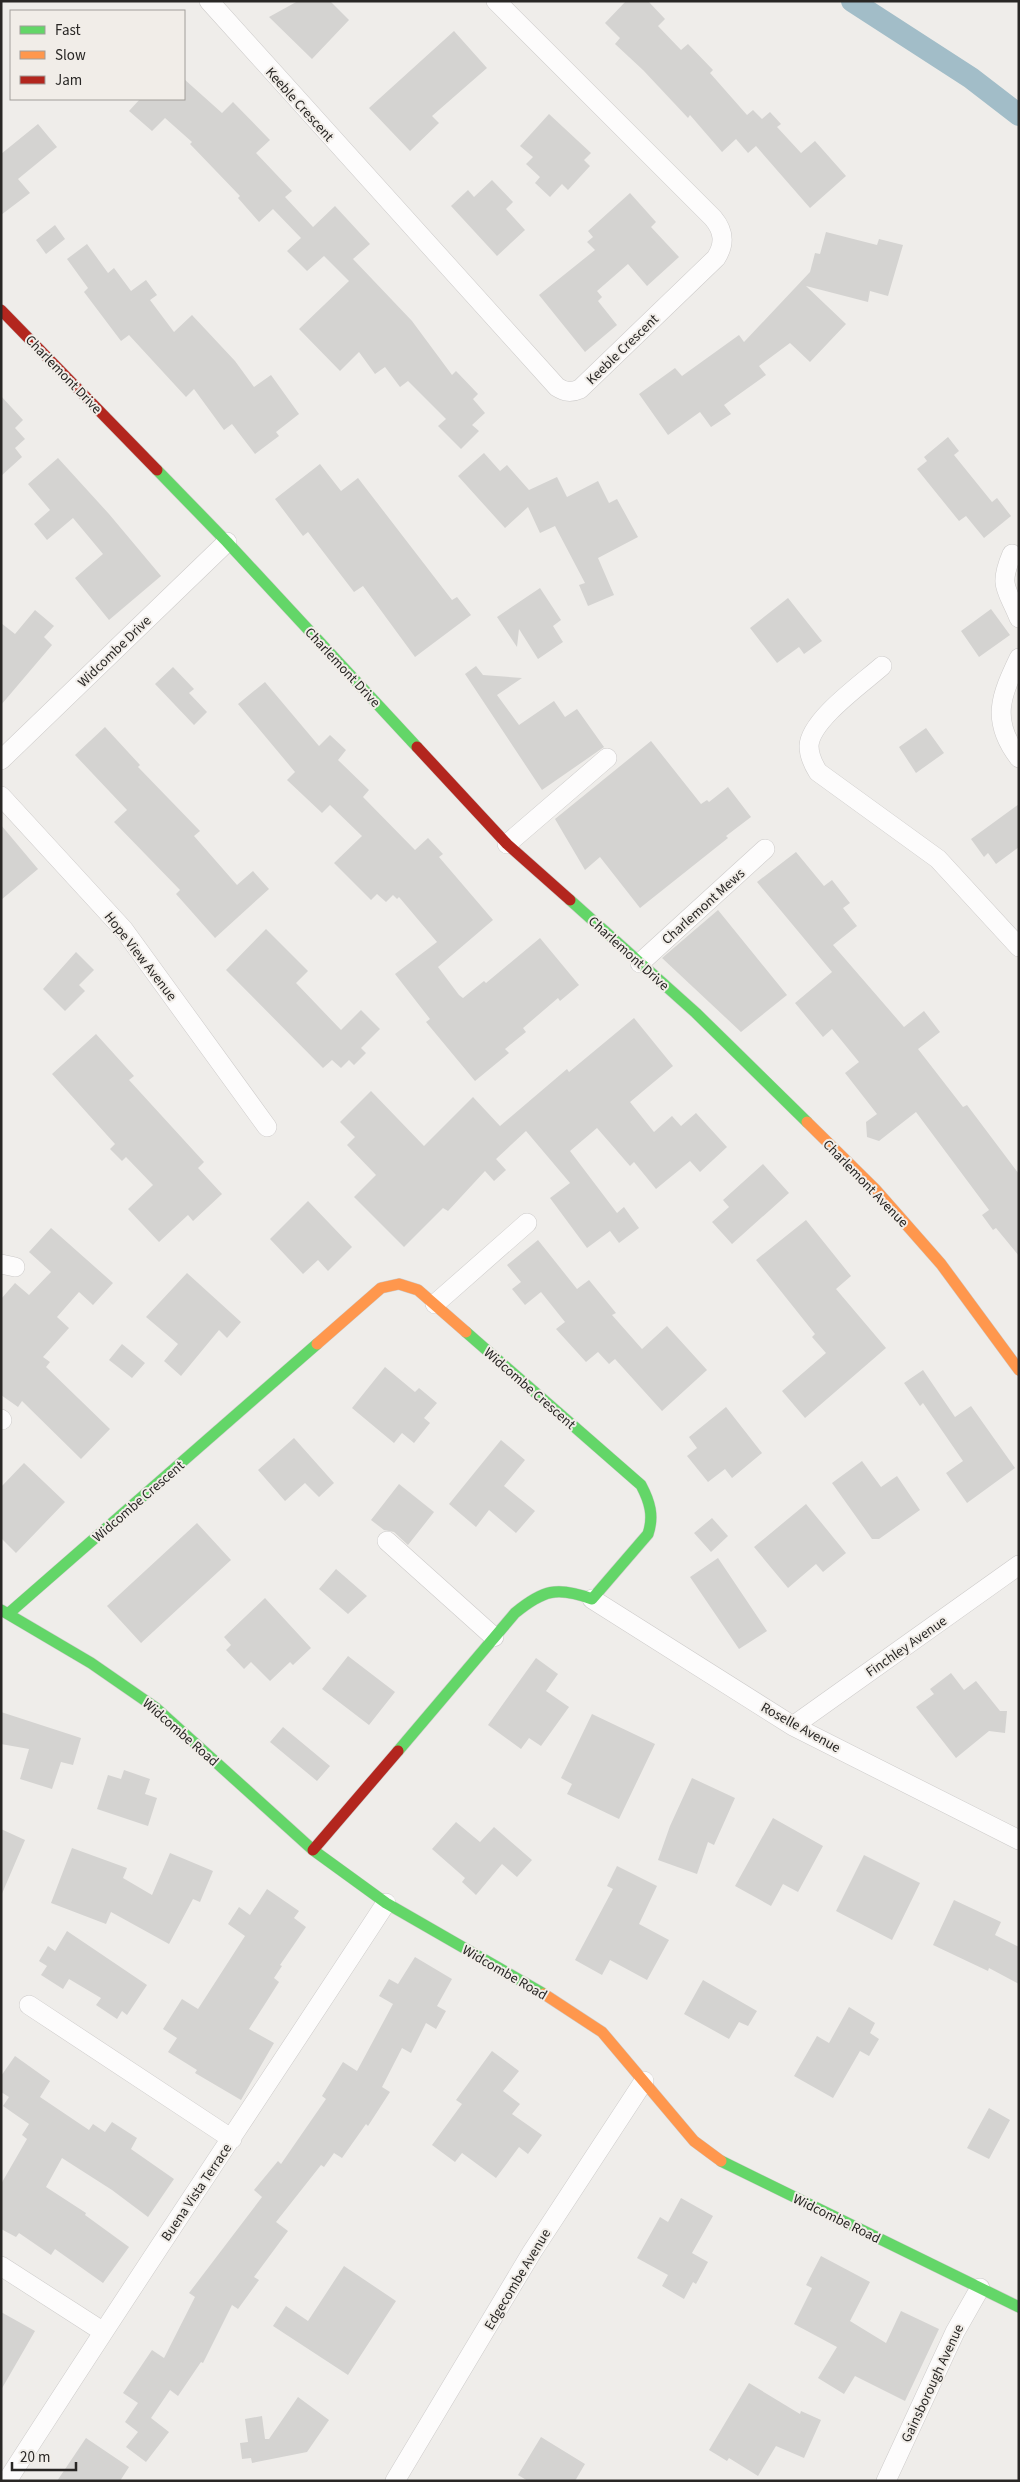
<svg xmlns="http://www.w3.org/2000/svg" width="1020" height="2482" font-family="'Source Sans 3',sans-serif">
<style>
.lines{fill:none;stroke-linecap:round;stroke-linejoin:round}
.canal{stroke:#a2bdc8;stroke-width:22}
.building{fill:#d4d3d1}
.street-casing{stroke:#cdcbca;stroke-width:20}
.fast-casing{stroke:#cdcbca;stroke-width:12}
.slow-casing{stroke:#cdcbca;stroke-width:12}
.jam-casing{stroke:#cdcbca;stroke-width:12}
.street{stroke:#fdfcfc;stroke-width:19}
.fast{stroke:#63d668;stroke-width:11}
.slow{stroke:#ff974d;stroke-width:11}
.jam{stroke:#b3261e;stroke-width:11}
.labels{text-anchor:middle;stroke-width:4;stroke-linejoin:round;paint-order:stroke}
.street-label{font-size:14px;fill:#292725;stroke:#f1ede8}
</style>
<rect width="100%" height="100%" fill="#efedea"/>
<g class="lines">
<path class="canal" d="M852 1 971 78 1019 115"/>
</g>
<path class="building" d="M298 1H330L349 20 312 59 269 17Z
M626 1H648L665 19 658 26 681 50 688 44 713 70 710 73 747 115 753 110 762 119 770 112 781 124 777 127 801 153 815 141 846 176 810 208 756 146 748 153 736 139 722 152 690 115 688 118 643 70 615 44 620 38 605 23Z
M454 31 487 68 432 116 439 123 410 151 369 108Z
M184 79 222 113 233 102 270 140 256 153 292 191 285 197 313 227 335 206 370 244 353 259 412 321 452 375 456 371 478 394 473 399 485 413 472 425 479 431 461 449 438 426 446 419 408 381 400 387 385 367 375 374 359 352 340 371 299 329 349 281 324 256 307 271 287 251 301 238 273 209 259 222 238 198 240 196 190 144 192 142 165 118 152 131 129 111 140 99H184Z
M549 114 591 153 584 160 590 166 568 190 562 184 550 197 535 183 540 177 526 164 533 157 520 146Z
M38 124 57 147 18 179 30 193 1 215V154Z
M492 180 513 202 506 209 525 230 497 256 451 206 468 190 474 197Z
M630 193 656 222 651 227 679 257 647 286 628 264 597 291 602 297 598 301 617 325 585 352 539 295 595 250 587 242 593 237 588 231Z
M55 225 65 239 46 254 36 240Z
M826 232 877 245 879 239 903 245 888 296 870 291 868 302 806 286 846 324 810 362 790 343 759 366 766 375 724 405 731 414 711 427 700 412 668 435 639 394 675 368 682 376 739 335 744 342 810 272 815 253 820 254Z
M87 244 108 273 114 268 131 291 146 280 157 295 150 300 174 332 192 315 235 361 254 387 271 375 299 414 276 432 279 436 255 454 232 424 224 430 194 389 186 397 129 335 121 341 84 292 88 288 67 259Z
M1 396 23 420 15 428 25 439 15 448 22 457 1 476Z
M948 437 959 451 954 455 992 502 997 498 1011 516 984 538 966 516 959 521 917 469 927 461 924 457Z
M484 453 500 471 507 465 529 490 557 477 567 497 598 481 609 503 617 499 638 537 598 558 614 595 588 606 579 585 585 583 555 526 540 533 528 507 505 528 458 476Z
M58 458 109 514 161 576 109 620 75 578 103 554 73 518 47 540 34 524 50 510 28 484Z
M320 464 341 491 358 478 452 600 457 597 471 615 415 657 363 586 354 592 308 532 303 536 275 499Z
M540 588 561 620 553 626 563 642 538 659 519 629 517 647 497 617Z
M788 598 822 641 804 654 799 647 777 663 750 628Z
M991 609 1010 635 979 657 961 631Z
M35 610 54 626 44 637 52 645 1 705V623L15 634Z
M476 666 483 675 522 678 497 695 519 725 554 701 565 717 577 709 604 747 542 790 465 674Z
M173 667 194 689 189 693 207 712 194 725 155 684Z
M265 682 319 746 330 735 346 750 338 760 369 790 363 797 415 850 428 838 443 854 439 857 493 920 438 967 459 995 463 998 484 981 486 983 540 938 579 985 560 1001 558 998 523 1028 526 1032 505 1049 509 1053 475 1081 426 1022 430 1019 395 974 437 942 399 897 397 899 393 895 386 902 377 894 371 900 334 863 362 836 330 805 322 813 287 780 295 772 238 704Z
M105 727 140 765 138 767 200 831 194 836 237 885 253 871 269 889 215 938 176 894 180 890 114 822 127 810 75 755Z
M926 728 944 753 916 773 899 747Z
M651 741 701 804 707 800 709 802 728 787 751 817 726 836 728 838 640 908 600 857 585 870 555 819Z
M1019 804V847L996 864 988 853 984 857 971 839Z
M1 825 38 869 1 900Z
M796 852 824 886 832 880 850 903 843 908 857 926 833 945 904 1027 924 1011 940 1032 918 1049 963 1107 967 1105 1019 1174V1256L996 1228 993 1230 982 1215 989 1210 916 1112 879 1141 867 1137 866 1122 877 1114 845 1073 859 1062 832 1029 823 1037 795 1003 832 972 757 882Z
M718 910 787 995 741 1032 662 958Z
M266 929 308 971 296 983 341 1030 361 1010 380 1029 361 1048 366 1053 354 1065 349 1060 341 1068 332 1060 323 1068 226 970Z
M76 952 94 970 79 985 85 991 65 1011 43 989Z
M634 1018 673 1066 630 1102 654 1132 672 1116 681 1126 696 1113 727 1147 700 1172 690 1161 656 1189 634 1162 630 1166 597 1128 570 1151 617 1213 624 1207 639 1228 619 1243 610 1231 587 1248 550 1198 570 1183 526 1131 496 1159 506 1170 494 1181 485 1171 448 1211 443 1208 404 1247 354 1197 376 1175 347 1145 355 1137 340 1122 371 1091 424 1146 473 1097 500 1126 567 1069 569 1072Z
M96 1034 134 1076 129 1080 204 1162 198 1168 222 1194 193 1221 188 1215 159 1242 128 1209 153 1185 126 1157 122 1161 110 1149 115 1144 52 1074Z
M763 1164 789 1193 732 1244 712 1222 729 1207 723 1200Z
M308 1201 352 1247 328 1271 318 1260 303 1274 270 1239Z
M806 1220 851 1276 836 1289 886 1348 805 1418 782 1391 826 1353 812 1337 815 1334 756 1260Z
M51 1228 113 1283 93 1305 79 1292 57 1317 69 1328 43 1357 50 1362 46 1367 110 1429 81 1459 22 1401 18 1407 1 1395V1299L15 1283 29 1295 51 1272 29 1252Z
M538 1240 577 1289 589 1280 616 1313 612 1315 642 1349 667 1326 707 1370 662 1411 615 1359 609 1364 598 1352 586 1362 556 1329 565 1322 541 1292 525 1305 512 1289 521 1282 507 1265Z
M187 1273 241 1322 227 1338 219 1330 181 1376 164 1361 178 1344 146 1317Z
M122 1344 145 1363 132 1378 109 1360Z
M385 1367 415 1392 419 1388 437 1403 424 1418 430 1423 414 1443 402 1433 394 1443 352 1408Z
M923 1370 955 1417 971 1406 1015 1468 967 1503 946 1473 963 1461 923 1403 920 1406 904 1383Z
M726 1407 762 1453 732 1478 725 1469 708 1482 687 1456 697 1448 689 1437Z
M294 1438 334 1483 319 1497 305 1483 285 1501 258 1470Z
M501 1440 525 1460 504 1486 535 1511 516 1533 489 1510 476 1527 449 1504Z
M862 1461 881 1487 897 1476 920 1510 879 1539H872L832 1483Z
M24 1463 65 1502 16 1553 1 1538V1487Z
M399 1484 434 1512 408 1545 394 1532 384 1530 371 1520Z
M806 1504 846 1553 823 1572 816 1564 788 1588 754 1547Z
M712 1518 728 1536 711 1552 694 1533Z
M197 1523 231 1560 141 1643 107 1606Z
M718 1558 767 1631 739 1649 690 1577Z
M336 1569 367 1596 348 1614 319 1589Z
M265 1598 311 1648 293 1665 290 1662 270 1681 251 1662 244 1669 226 1650 231 1645 224 1637Z
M348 1656 395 1692 369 1725 322 1689Z
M536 1658 558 1674 546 1691 569 1707 541 1746 529 1738 521 1749 488 1725Z
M951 1673 964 1690 976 1681 1000 1711H1007L1005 1733 989 1731 956 1758 916 1707 934 1694 930 1689Z
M1 1712 81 1738 73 1765 61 1762 52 1789 20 1779 29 1749 1 1744Z
M592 1714 655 1744 619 1819 567 1794 572 1784 561 1778Z
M283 1727 330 1766 317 1781 270 1742Z
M124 1770 150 1779 145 1794 157 1798 148 1826 97 1809 108 1775 121 1779Z
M692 1778 735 1798 714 1845 708 1842 697 1874 658 1860 670 1826Z
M773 1818 823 1846 798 1892 783 1884 771 1906 735 1886Z
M456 1822 480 1842 494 1827 532 1860 517 1877 502 1864 476 1895 462 1882 465 1878 432 1849Z
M1 1829 25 1840 1 1896Z
M72 1848 127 1868 123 1878 152 1895 170 1853 213 1871 200 1902 193 1899 169 1944 111 1912 106 1924 51 1903Z
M864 1855 920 1883 892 1940 836 1911Z
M617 1866 657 1886 639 1924 669 1940 647 1980 610 1960 602 1975 575 1960 613 1889 607 1886Z
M267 1889 299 1911 294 1918 306 1927 280 1965 282 1966 274 1978 279 1982 249 2029 274 2043 241 2100 195 2073 197 2070 168 2052 177 2038 163 2029 182 1999 198 2009 245 1936 228 1924 239 1907 250 1915Z
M954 1900 1001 1922 995 1935 1019 1947V1984L989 1968 988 1971 933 1945Z
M67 1931 147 1985 127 2015 122 2011 117 2019 96 2005 101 1998 69 1979 63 1989 41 1975 47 1966 39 1961 48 1946 55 1951Z
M415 1957 452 1979 437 2006 446 2011 436 2029 426 2023 411 2053 402 2048 382 2087 390 2092 368 2126 366 2124 342 2158 334 2153 324 2167 321 2165 276 2222 288 2231 254 2277 259 2280 238 2309 232 2305 203 2363 201 2362 178 2396 170 2390 151 2418 169 2432 146 2462 126 2447 138 2432 125 2422 138 2403 123 2393 152 2350 164 2358 195 2297 189 2293 262 2197 254 2190 278 2161 281 2164 326 2099 322 2096 343 2062 357 2071 393 2004 379 1996 389 1979 398 1984Z
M703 1980 757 2011 748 2026 739 2022 729 2039 684 2014Z
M849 2007 875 2023 870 2033 879 2039 869 2056 860 2051 833 2098 794 2076 817 2036 829 2043Z
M492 2051 519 2071 503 2091 520 2104 512 2114 542 2135 528 2154 519 2147 496 2178 462 2153 455 2162 432 2145 462 2104 456 2100Z
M15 2056 50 2081 40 2097 89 2130 93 2124 105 2132 112 2122 137 2138 131 2149 174 2179 148 2217 112 2190 62 2158 46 2187 86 2213 85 2215 129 2247 103 2283 55 2249 51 2255 19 2233 16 2237 1 2229V2184L27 2139 22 2135 29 2124 3 2106 9 2097 1 2092V2076Z
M989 2108 1010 2120 989 2159 967 2148Z
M681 2198 713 2216 692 2253 708 2262 696 2284 693 2282 684 2299 662 2286 668 2275 637 2258 660 2217 668 2222Z
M821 2256 870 2282 850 2321 886 2343 901 2311 939 2329 905 2401 855 2376 844 2394 818 2378 837 2347 794 2324 812 2288 806 2285Z
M344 2266 396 2301 348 2375 273 2326 286 2306 308 2321Z
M1 2312 35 2331 1 2390Z
M749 2383 800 2414 801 2411 821 2420 804 2458 776 2446 758 2476 729 2458 727 2461 709 2450Z
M298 2397 329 2420 307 2452 252 2463 251 2458 242 2459 240 2443 248 2442 245 2419 262 2416 265 2439H269Z
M541 2437 585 2464 575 2481H528L518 2475Z
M86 2438 129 2467 120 2481H57Z"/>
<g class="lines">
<g class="street-casing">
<path id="street" d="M209 1 557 387C565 392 571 393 580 389L716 258C725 244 724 231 713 218L496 1
M1012 554C998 587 1007 588 1019 618
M1019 658C1001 696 990 720 1019 758
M882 666C863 683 810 720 809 746 809 756 813 764 818 772L938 859 1019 947
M1 760 227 542
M1 796 124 930 267 1127
M507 844 607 758
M640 963 765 849
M1 1264 15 1267
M435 1304 527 1223
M1 1419 2 1420
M387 1541 494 1637
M592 1599 793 1726 1019 1840
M793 1726 1019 1565
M29 2005 232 2139
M1 2266 102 2331
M7 2481C131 2287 260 2096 386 1903
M395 2481 532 2252 644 2081
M886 2481 955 2332 980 2288"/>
</g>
<g class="fast-casing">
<path id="fast" d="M157 470 227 542 417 747
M570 900 696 1013 807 1122
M1 1610 91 1663 156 1708 313 1850 386 1903 544 1994
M8 1614 317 1344
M398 1751 515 1613C543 1590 557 1586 592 1599L648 1534C654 1516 650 1502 641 1485L466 1332
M721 2161 1019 2307"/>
</g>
<g class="slow-casing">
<path id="slow" d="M807 1122 875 1189 941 1264 1019 1370
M317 1344 381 1288 399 1284 418 1290 466 1332
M544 1994 602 2032 694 2141 721 2161"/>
</g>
<g class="jam-casing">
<path id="jam" d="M1 310 157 470
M417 747 507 844 570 900
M313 1850 398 1751"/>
</g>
<use href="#street" class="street"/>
<use href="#fast" class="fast"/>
<use href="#slow" class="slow"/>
<use href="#jam" class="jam"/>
</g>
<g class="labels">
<g class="street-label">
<text transform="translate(300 104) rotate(48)" y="5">Keeble Crescent</text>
<text transform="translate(622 349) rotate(-44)" y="5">Keeble Crescent</text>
<text transform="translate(64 374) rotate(46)" y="5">Charlemont Drive</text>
<text transform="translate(114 651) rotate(-44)" y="5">Widcombe Drive</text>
<text transform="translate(343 667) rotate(47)" y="5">Charlemont Drive</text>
<text transform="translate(703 906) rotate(-42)" y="5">Charlemont Mews</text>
<text transform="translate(629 953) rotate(42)" y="5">Charlemont Drive</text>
<text transform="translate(141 956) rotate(52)" y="5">Hope View Avenue</text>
<text transform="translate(866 1183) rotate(46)" y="5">Charlemont Avenue</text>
<text transform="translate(530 1388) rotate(41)" y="5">Widcombe Crescent</text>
<text transform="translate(138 1501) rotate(-41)" y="5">Widcombe Crescent</text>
<text transform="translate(906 1646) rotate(-35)" y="5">Finchley Avenue</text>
<text transform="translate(801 1727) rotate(29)" y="5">Roselle Avenue</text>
<text transform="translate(181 1732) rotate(41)" y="5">Widcombe Road</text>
<text transform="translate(505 1972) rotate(30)" y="5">Widcombe Road</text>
<text transform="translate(196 2192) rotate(-56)" y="5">Buena Vista Terrace</text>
<text transform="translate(837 2218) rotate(26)" y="5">Widcombe Road</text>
<text transform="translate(517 2279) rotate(-59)" y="5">Edgecombe Avenue</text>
<text transform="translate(932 2383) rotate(-65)" y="5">Gainsborough Avenue</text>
</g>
</g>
<rect width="1020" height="2482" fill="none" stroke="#292725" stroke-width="5"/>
<rect x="10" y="10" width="175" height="90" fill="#f1ede8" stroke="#a19e9a"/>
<rect x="20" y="26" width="25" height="8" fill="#63d668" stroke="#a19e9a"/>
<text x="55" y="35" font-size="15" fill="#292725">Fast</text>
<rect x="20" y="51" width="25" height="8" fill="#ff974d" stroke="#a19e9a"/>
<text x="55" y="60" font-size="15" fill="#292725">Slow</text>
<rect x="20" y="76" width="25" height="8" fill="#b3261e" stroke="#a19e9a"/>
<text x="55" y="85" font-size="15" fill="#292725">Jam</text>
<path d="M12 2462v8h64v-8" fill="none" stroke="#292725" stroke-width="2.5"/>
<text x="20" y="2462" font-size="15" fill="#292725" stroke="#f1ede8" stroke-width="4" paint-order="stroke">20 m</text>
</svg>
